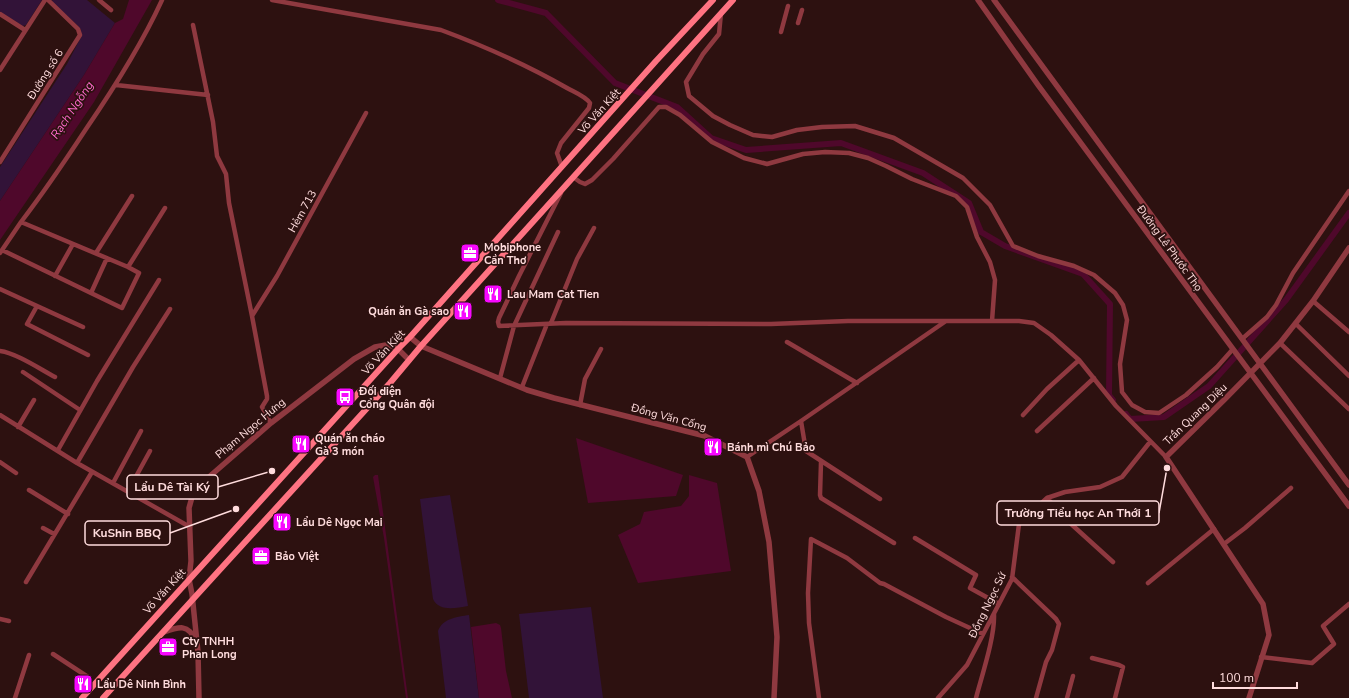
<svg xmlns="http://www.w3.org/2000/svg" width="1349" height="698" font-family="'Nunito Sans',sans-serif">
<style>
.green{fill:#321338}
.water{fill:#4f082b}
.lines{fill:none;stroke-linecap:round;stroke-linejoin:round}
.canal{stroke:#4f082b;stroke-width:6}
.minor{stroke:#8f3940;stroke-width:4.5}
.tertiary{stroke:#8f3940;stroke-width:5.5}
.secondary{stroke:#ff7382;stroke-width:6}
.labels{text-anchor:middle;stroke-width:3.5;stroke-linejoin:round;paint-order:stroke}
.street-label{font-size:11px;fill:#ffdcdd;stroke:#2d1110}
.poi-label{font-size:11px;font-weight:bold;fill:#ffdcdd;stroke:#2d1110;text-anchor:start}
.water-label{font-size:12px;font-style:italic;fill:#ff6acd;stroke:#2d1110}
.leader{fill:none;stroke:#ffdcdd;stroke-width:1.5}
.callout-dot{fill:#ffdcdd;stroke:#2d1110;stroke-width:1.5}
.callout{fill:#2d1110;stroke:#ffdcdd;stroke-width:1.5}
.callout-label{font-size:12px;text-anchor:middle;font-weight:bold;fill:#ffdcdd}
</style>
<rect width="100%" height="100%" fill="#2d1110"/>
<path class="green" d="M0 0H42L26 25 23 26 0 12Z
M52 0H87L115 23 84 75 0 201V167L67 64 81 37V30L77 25 53 3Z
M450 495 468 606C456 608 439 612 433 599L420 499Z
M591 607 603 698H529L519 614Z
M469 615 479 698H446L438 631C443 618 457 617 469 615Z"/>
<path class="water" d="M129 0H152L94 102 0 240V201L84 75 115 23 123 19Z
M576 438 683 475 676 496 588 503Z
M375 475H378L408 698H406L384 538 373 477Z
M689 475 717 483 731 571 638 583 618 535 640 524 644 512 681 506 689 496Z
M496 623 500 625 501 628 506 671 512 698H479L471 627Z"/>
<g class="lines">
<path class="canal" d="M498 0 546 13 615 83 677 107 711 138 746 150 841 143 923 173 969 203 981 232 1005 246 1083 274 1110 304 1109 395 1113 400
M1126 414 1130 419 1164 417 1209 386 1286 300 1349 213"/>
<path class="minor" d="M99 0 111 10
M272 0 441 30C484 46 527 65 567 88 574 92 585 96 590 103L589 108 561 143 557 153 562 167
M721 13 719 34 703 54 686 82 689 96 713 116 730 125 753 135 772 137 797 130 822 127 855 126 894 138 963 178 990 205 1013 246 1038 256 1074 266 1094 275 1115 293 1123 305 1127 320 1120 364 1122 392 1132 405 1145 412 1159 413 1186 395 1217 367 1233 349
M0 14 25 30
M798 23 802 10
M193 25 213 122 217 156 226 174 229 203 252 316
M781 32 788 6
M0 70 45 0
M116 85 208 95
M0 162 80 35 78 29 48 0
M573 177 580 182 585 184 592 180 613 159 659 107H666L680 115 712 142 744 158 767 164 803 154 825 152 849 153 868 158 886 166 912 179 956 196 967 207 977 237 990 262 995 280 992 321H1019L1034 323 1051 335 1079 360 1116 406 1166 457
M561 193 519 276 499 318 498 322 499 326 566 323 771 324 848 321H946
M21 222C44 192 65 161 86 129 114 88 141 46 162 0
M0 253 21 222 128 267 139 273 122 308 2 250
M96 253 132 196
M128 267 165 208
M55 276 73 244
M0 289 83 327
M91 293 107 258
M1313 301 1349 332
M37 306 27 324 88 355
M551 323 577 259 594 228
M1296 324 1349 376
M1242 339 1267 317 1276 305 1293 273 1349 191
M787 342 857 383
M1280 343 1349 409
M0 351C16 353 40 369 55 377
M23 372 80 410
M500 378 514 326 558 232
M522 387 547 324
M580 405 585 379 601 349
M0 415 77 463 190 527
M1023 415 1047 389 1079 360
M801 421 806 451 880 499
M271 423 262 407 267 399V396L252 316 277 276 366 113
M18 427 34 400
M1037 431 1094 378
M58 450 97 381 159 280
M747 457 801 421 946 321H992
M0 462 16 473
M821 462 820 495 821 498 894 543
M77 463 133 367 170 309
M113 483 141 431
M29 490 68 514
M128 491 150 451
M1047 498 1070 523 1113 562
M43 528 54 534
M915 538 976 575 970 588 999 604
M1224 544 1245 528 1291 488
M1012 577 1056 619 1059 624 1052 650 1046 662 1036 698
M26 582 92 472
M1148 583 1214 529
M0 619 9 621
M53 654 88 677
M1261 657 1312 663 1334 644 1323 626 1349 604
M1092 658 1119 665 1123 667 1115 698
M15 698 29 655
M819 698 809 623 808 593 811 539 847 558 880 583 884 584 946 617 983 634
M938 698 967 665 1012 579 1019 524 1047 498 1065 492 1100 487 1122 477 1150 442
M976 698C982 675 995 637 994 614
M1067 698 1073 676"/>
<path class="tertiary" d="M978 0 1038 85 1349 506
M994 0 1349 485
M410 337 421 346 527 390 554 398 705 436 747 457 759 491 769 542 777 637 774 698
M164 632C178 627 189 623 195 641
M199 698 198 652 192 594 189 579 191 561 189 508 194 490 271 423 354 359 375 347 386 345 392 346 398 349 409 360
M1249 698 1269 635 1263 604 1166 457 1225 399 1280 343 1313 301 1349 248"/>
<path class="secondary" d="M82 698 398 349 410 337 656 61 713 0
M103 698 390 383 421 346 733 0"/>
</g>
<defs>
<g id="office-square" transform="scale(1)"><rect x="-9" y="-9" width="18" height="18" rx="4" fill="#f808ff" stroke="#2d1110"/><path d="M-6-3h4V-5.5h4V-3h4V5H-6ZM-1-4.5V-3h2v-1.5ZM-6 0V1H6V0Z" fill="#fff"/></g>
<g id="restaurant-square" transform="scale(1)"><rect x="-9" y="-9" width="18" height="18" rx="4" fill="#f808ff" stroke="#2d1110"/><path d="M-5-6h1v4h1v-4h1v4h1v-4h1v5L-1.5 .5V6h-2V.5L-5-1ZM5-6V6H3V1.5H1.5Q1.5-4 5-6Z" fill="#fff"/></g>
<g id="bus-square" transform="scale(1)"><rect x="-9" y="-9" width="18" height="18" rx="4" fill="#f808ff" stroke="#2d1110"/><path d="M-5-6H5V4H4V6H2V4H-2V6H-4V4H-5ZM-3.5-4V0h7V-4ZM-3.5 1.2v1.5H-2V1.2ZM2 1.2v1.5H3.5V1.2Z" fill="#fff"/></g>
</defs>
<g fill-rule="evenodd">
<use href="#office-square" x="470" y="253"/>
<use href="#restaurant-square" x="493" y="294"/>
<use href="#restaurant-square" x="463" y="311"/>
<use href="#bus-square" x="345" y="397"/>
<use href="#restaurant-square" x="301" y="444"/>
<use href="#restaurant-square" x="713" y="447"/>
<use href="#restaurant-square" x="282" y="522"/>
<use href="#office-square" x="261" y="556"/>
<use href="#office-square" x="168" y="647"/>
<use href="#restaurant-square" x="83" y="684"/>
</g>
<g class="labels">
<g class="street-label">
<text transform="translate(45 74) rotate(-58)" y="4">Đường số 6</text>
<text transform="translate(599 111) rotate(-48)" y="4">Võ Văn Kiệt</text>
<text transform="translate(302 211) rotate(-61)" y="4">Hẻm 713</text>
<text transform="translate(1170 248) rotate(54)" y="4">Đường Lê Phước Thọ</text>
<text transform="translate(383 352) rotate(-47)" y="4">Võ Văn Kiệt</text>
<text transform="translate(1195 414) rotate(-44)" y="4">Trần Quang Diệu</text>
<text transform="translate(669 417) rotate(15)" y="4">Đồng Văn Cống</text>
<text transform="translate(250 428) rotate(-40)" y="4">Phạm Ngọc Hưng</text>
<text transform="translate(164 591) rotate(-48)" y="4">Võ Văn Kiệt</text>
<text transform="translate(987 605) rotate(-64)" y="4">Đồng Ngọc Sứ</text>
</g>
<g class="poi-label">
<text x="484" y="251">Mobiphone<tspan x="484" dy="13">Cần Thơ</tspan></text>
<text x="507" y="298">Lau Mam Cat Tien</text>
<text x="449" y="315" text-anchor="end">Quán ăn Gà sao</text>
<text x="359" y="395">Đối diện<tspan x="359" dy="13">Cổng Quân đội</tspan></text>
<text x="315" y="442">Quán ăn cháo<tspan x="315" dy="13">Gà 3 món</tspan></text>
<text x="727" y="451">Bánh mì Chú Bảo</text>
<text x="296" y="526">Lẩu Dê Ngọc Mai</text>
<text x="275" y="560">Bảo Việt</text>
<text x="182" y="645">Cty TNHH<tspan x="182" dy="13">Phan Long</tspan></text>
<text x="97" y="688">Lẩu Dê Ninh Bình</text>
</g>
<g class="water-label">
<text transform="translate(72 110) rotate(-56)" y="4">Rạch Ngỗng</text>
</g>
</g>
<path class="leader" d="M272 471L218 487M1167 468L1159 513M236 509L170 533"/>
<g class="callout-dot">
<circle cx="272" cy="471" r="4"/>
<circle cx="1167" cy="468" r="4"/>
<circle cx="236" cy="509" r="4"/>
</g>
<g class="callout">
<rect x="127" y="475" width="91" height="24" rx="4"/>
<rect x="997" y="501" width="162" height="24" rx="4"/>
<rect x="85" y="521" width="85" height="24" rx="4"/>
</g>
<g class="callout-label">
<text x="172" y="491">Lẩu Dê Tài Ký</text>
<text x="1078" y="517">Trường Tiểu học An Thới 1</text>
<text x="127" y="537">KuShin BBQ</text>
</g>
<path d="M1213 682v6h84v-6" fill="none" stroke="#ffdcdd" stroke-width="2"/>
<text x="1219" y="682" font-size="12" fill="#ffdcdd" stroke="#2d1110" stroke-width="3" paint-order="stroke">100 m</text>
</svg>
